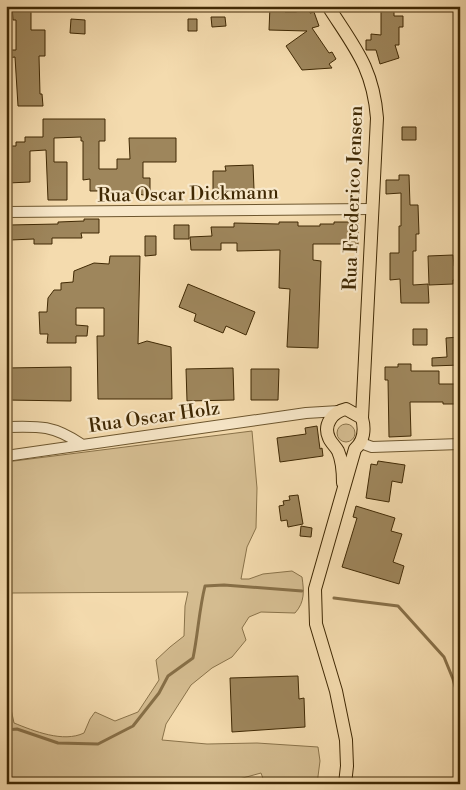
<svg xmlns="http://www.w3.org/2000/svg" width="466" height="790" font-family="'Libre Bodoni',serif">
<style>
.green{fill:#d5bd91;stroke:#8a734a}
.lines{fill:none;stroke-linecap:round;stroke-linejoin:round}
.stream{stroke:#876f47;stroke-width:3}
.building{fill:#9e865c;stroke:#402904}
.minor-casing{stroke:#6d562e;stroke-width:12}
.major-casing{stroke:#402904;stroke-width:14}
.minor{stroke:#f8e8ca;stroke-width:10}
.major{stroke:#f4dbae;stroke-width:12}
.labels{text-anchor:middle;stroke-width:4.5;stroke-linejoin:round;paint-order:stroke}
.street-label{font-size:19px;fill:#402904;stroke:#f8e8ca}
</style>
<rect width="100%" height="100%" fill="#f4dbae"/>
<filter id="stains"><feTurbulence type="fractalNoise" baseFrequency=".004" numOctaves="4"/><feColorMatrix values="0 0 0 0 .2 0 0 0 0 .09 0 0 0 0 .02 0 0 0 .5 -.17"/></filter>
<radialGradient id="worn" r=".72"><stop offset=".6" stop-color="#630" stop-opacity="0"/><stop offset="1" stop-color="#630" stop-opacity=".3"/></radialGradient>
<path class="green" d="M337 433a9 9 0 1 1 18 0a9 9 0 1 1-18 0Z
M252 431 257 488 256 528 247 547 241 579H249L263 574 292 571 302 577C304 591 305 602 295 613L261 612 249 617 242 628 246 640 232 657 212 668 191 685 166 724 162 740 207 744 257 743 318 747 320 761 317 784H265L261 773 221 784H6V705L11 709 14 723C34 731 63 743 84 733L90 719 95 712 115 721 138 712 159 680 156 660 170 647 184 636 185 606 188 592 12 593 8 610 6 624V462Z"/>
<g class="lines">
<path class="stream" d="M334 598 398 606 444 657 453 679 460 703
M6 730 17 729 58 743 98 744 133 726 159 693 168 676 193 658C198 634 199 610 205 586L224 585 302 591"/>
</g>
<path class="building" d="M12 6H31V30H45V56H39L40 94H42L43 106H18L15 57 7 58 6 50H16V20H13Z
M270 6H285V12H296L309 8 310 13 314 12 319 26 312 28 329 53 332 52 336 59 329 64 332 68 302 70 286 46 307 31 269 30Z
M381 8H394V16H403V27H399V45H395L399 58 380 64 376 50H366V40H371V34L381 35Z
M211 17H225L226 26 212 27Z
M71 19 85 20V34L70 33Z
M188 19H197V31H188Z
M43 119H105V141H99V169H117V159H130L129 138H176V162H143V178H150V196L131 193 105 194V191H90V179L83 180V141H81V137L54 138V162H67V200H48L46 150 30 151V182L8 183V146H16V142H25V137H43Z
M402 127H416V140H402Z
M253 165 254 189H250V192H243V189H224V195H213V171H226L225 166Z
M399 175H409L410 205H418L419 234H416V251H413V285L428 284 429 303H401L400 279 390 280V253H399V226H401V193L386 194V180H399Z
M84 219H99V233H81L82 238H52V244H34V239L10 240 9 225 58 224V222L84 221Z
M279 222H298V226H320V224H334V222H358V250H345V244H313V260L321 261 318 348 287 347 290 289 279 288 280 250 237 251V243H221V250H191L190 237 212 236 211 227H234V223L279 224Z
M174 225H189V239H174Z
M145 236H156V255L145 256Z
M453 255 454 266H458V280H453V284L429 285 428 256Z
M110 256H140L138 344 147 341 171 347 172 399H98L97 336H104V308H76V325L88 326 87 336H76V343H47L48 334H40L39 312H47L48 298 54 290H61V283L73 282 74 271 94 263 109 264Z
M188 284 255 312 246 335 226 326 223 333 194 321 196 314 179 307Z
M413 329H427V345H413Z
M460 337V365L432 366V358L447 357 446 338Z
M398 364H411V371H439V384H460V404H443V402H410L411 436 389 437 388 380H385V367H398Z
M71 367V401L6 400V368Z
M233 368 234 400 187 401 186 369Z
M251 369H279L278 400H251Z
M317 426 320 449 322 448 323 456 280 462 277 438 306 434 305 428Z
M378 461 405 465 402 483 392 481 389 502 366 498 371 464 377 465Z
M298 495 303 524 288 527 287 520 281 521 279 506 284 505 283 501 290 500 289 496Z
M356 506 395 518 391 531 402 534 393 562 404 566 399 584 342 567 357 518 353 517Z
M301 526 312 528 311 537 300 536Z
M298 676 299 699 304 698 305 727 232 732 230 678Z"/>
<g class="lines">
<g class="minor-casing">
<path id="minor" d="M6 212 371 209
M6 427C39 426 53 425 81 444
M361 443 372 447 460 444
M6 456 306 413 339 411"/>
</g>
<g class="major-casing">
<path id="major" d="M328 6C354 47 373 67 377 118L362 418C365 429 364 441 355 449L315 589 316 624 336 691 346 740 347 766 345 784
M343 483C343 473 342 460 338 451 336 447 331 443 329 438 323 425 332 412 346 409L362 418"/>
</g>
<use href="#minor" class="minor"/>
<use href="#major" class="major"/>
</g>
<g class="labels">
<g class="street-label">
<text transform="translate(188 193) rotate(-1)" y="7">Rua Oscar Dickmann</text>
<text transform="translate(352 198) rotate(-88)" y="7">Rua Frederico Jensen</text>
<text transform="translate(154 416) rotate(-8)" y="7">Rua Oscar Holz</text>
</g>
</g>
<rect width="466" height="790" fill="none" stroke="#f4dbae" stroke-width="25"/>
<rect x="8" y="8" width="451" height="775" fill="none" stroke="#402904" stroke-width="2.5"/>
<rect x="12" y="12" width="441" height="765" fill="none" stroke="#402904"/>
<rect width="100%" height="100%" filter="url(#stains)"/>
<rect width="100%" height="100%" fill="url(#worn)"/>
</svg>
